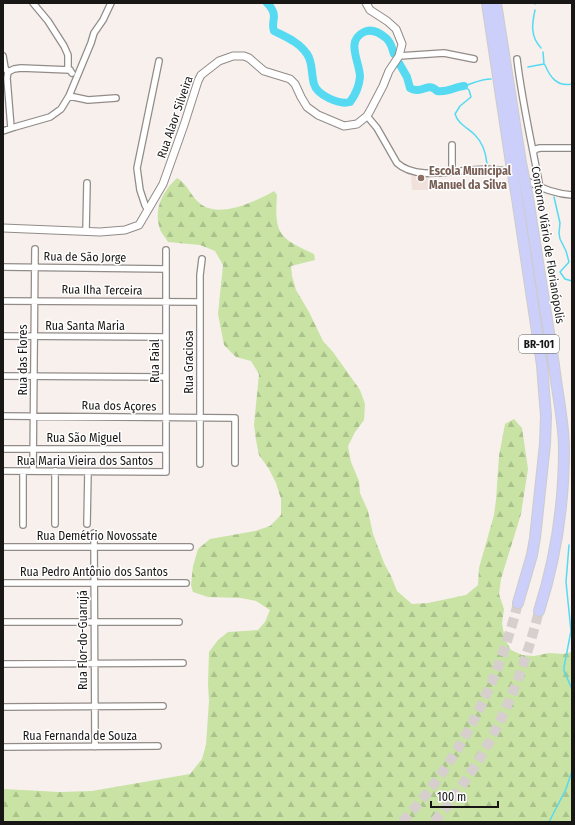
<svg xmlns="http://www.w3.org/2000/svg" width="575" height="825" font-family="'Fira Sans Condensed',sans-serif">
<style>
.built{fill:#f0e1db}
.forest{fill:url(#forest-firs)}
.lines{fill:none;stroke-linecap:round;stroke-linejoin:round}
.stream{stroke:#55daf2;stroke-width:1.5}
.river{stroke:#55daf2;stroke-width:8}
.motorway-tunnel{stroke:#d6cfcd;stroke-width:10;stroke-dasharray:10 5;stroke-linecap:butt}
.minor-casing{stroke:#928c89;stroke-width:8}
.tertiary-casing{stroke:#928c89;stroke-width:9}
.motorway-casing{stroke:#ccc;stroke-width:12}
.minor{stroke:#fff;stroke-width:5.5}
.tertiary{stroke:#fff;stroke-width:7}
.motorway{stroke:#cccff9;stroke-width:10}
.motorway-bridge-casing{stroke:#ccc;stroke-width:12;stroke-linecap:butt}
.motorway-bridge{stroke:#cccff9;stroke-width:10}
.education-dot{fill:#8d6e63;stroke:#fff;stroke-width:1.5}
.labels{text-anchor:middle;stroke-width:3;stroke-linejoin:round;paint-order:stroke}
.shield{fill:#fff;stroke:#5e5d5c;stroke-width:1}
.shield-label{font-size:11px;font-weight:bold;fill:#191716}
.street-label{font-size:12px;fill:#191716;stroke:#fff}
.education-label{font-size:12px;font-weight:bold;fill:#785e54;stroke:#fff;text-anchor:start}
</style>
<defs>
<pattern id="forest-firs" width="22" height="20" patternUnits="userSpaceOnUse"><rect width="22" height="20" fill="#c8e3a4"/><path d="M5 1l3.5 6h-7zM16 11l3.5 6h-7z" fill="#abc28c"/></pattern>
</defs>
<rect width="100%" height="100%" fill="#f7f0ed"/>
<path class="built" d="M411 173 430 175 429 190H412Z"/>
<path class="forest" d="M177 178C188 184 191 198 202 205 221 218 257 201 274 191L277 195C274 234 279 238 314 254L315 260 291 266 292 276 296 290 309 312 323 341 333 352 360 390 365 404 364 420 355 432 348 446 351 462 359 481 360 493 368 511 373 534 384 563 391 576 397 591 412 604 428 603 466 595 478 585 479 568 494 515 496 500 499 456 505 424 514 419 522 428 528 469 521 514 501 579 499 594 504 609 502 624 505 639 511 650 522 655 534 656 549 653 563 654 572 652V822H3V789L60 792 92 791 190 774 202 759 206 745 209 701 208 684 209 652 218 640 228 632 258 630 265 622 270 610 256 601 241 598 208 597 193 592 191 585 193 566 198 549 210 539 255 531 270 526 281 515V499L276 483 269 469 259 455 256 440 254 425 259 374 251 361 236 357 224 345 218 314 223 265 215 251 200 245 168 242C166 238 161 233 160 229 153 209 163 191 177 178Z"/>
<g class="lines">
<path class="stream" d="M535 3V4
M535 10C532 24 530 36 541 48
M543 52 544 64
M528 67 544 64 545 65C550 77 557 87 572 84
M464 86 469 90 471 97 460 106 455 114C458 124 468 128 475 135 483 143 486 153 487 164
M464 86C474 83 481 79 491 79
M554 197 560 223 559 233 560 239 566 251 569 262 560 272 565 279 572 281
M569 545 566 582 571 631 564 667V671L572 689
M549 822 566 789 572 771"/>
<path class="river" d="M267 3C280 16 270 21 274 31 286 37 299 42 307 54 313 62 311 74 314 84 317 95 339 105 350 102 356 94 359 87 360 77 360 62 345 41 364 32 372 28 380 33 386 38 391 42 392 48 394 54
M399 63 407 77 410 88C422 95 428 81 437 91 447 93 454 87 464 86"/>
<path class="motorway-tunnel" d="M402 822C459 762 498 683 518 603
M434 822C489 756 518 693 539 611"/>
<g class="minor-casing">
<path id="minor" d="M33 3 48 21 64 46 68 55V68L72 73
M3 56 5 68 8 72
M399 56 444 53 474 59
M517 59C522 102 532 144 540 188
M69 96 88 100 116 98
M367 116 377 128 397 163C423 187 480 159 513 174
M11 128 7 78 8 72 14 69 21 68 70 70
M3 131 15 127 50 117 61 109 69 96 91 43 94 33 103 20 111 3
M534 151 536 149 540 148H572
M452 172V145
M525 180C540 188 555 194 572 195
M148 210 145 205 140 190 137 168 159 61
M86 231 87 183
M3 267 166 269
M3 301 200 302
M3 336 166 337
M3 376 166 377
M3 416 235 418V463
M3 449H166
M200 464V275L202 259
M3 471 166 472V250
M23 471V525
M33 471 35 249
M55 471V524
M87 524 88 472
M94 533 95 747
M3 547H190
M3 583H186
M3 622H179
M3 664 183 663
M3 707 163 706
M3 747 158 746"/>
</g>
<g class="tertiary-casing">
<path id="tertiary" d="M3 228 100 232 125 230 139 225 163 184 184 125 198 81 201 75 219 61 233 56H244L249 58 264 71 290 79 295 84 301 97 307 107 318 115 344 126 357 124 367 116 371 109 383 86 389 71 399 56 402 44 396 29 387 21 370 10 366 3"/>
</g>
<g class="motorway-casing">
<path id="motorway" d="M487 3 511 163
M496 3 521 163
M517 198 542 365 546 416 545 444 535 538 532 555 518 603
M528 198C537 254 545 309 554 365 557 393 564 422 564 449 564 504 556 558 539 611"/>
</g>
<use href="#minor" class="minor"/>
<use href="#tertiary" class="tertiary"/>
<use href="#motorway" class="motorway"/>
<g class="motorway-bridge-casing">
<path id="motorway-bridge" d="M511 163 517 198
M521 163 528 198"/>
</g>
<use href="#motorway-bridge" class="motorway-bridge"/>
</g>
<circle class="education-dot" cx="421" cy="178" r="4"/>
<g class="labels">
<rect class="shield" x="519" y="335" width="40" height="18" rx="3"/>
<g class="shield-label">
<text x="539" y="348">BR-101</text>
</g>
<g class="street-label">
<text transform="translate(175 117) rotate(-71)" y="4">Rua Alaor Silveira</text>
<text transform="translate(548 245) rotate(81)" y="4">Contorno Viário de Florianópolis</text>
<text transform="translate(85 257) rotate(1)" y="4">Rua de São Jorge</text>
<text transform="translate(102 290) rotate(1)" y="4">Rua Ilha Terceira</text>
<text x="85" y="330">Rua Santa Maria</text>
<text transform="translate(23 360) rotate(-90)" y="4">Rua das Flores</text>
<text transform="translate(155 361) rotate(-90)" y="4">Rua Faial</text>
<text transform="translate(189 362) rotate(-90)" y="4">Rua Graciosa</text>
<text transform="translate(119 406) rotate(1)" y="4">Rua dos Açores</text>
<text x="84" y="442">Rua São Miguel</text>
<text x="85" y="465">Rua Maria Vieira dos Santos</text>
<text x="97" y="540">Rua Demétrio Novossate</text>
<text x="94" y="576">Rua Pedro Antônio dos Santos</text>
<text transform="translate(83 640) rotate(-90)" y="4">Rua Flor-do-Guarujá</text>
<text x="80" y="740">Rua Fernanda de Souza</text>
</g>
<g class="education-label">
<text x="429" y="175">Escola Municipal<tspan x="429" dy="14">Manuel da Silva</tspan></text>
</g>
</g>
<rect width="575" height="825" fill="none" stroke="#191716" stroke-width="8"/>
<path d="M431 801v6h67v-6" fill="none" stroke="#191716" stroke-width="2"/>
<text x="437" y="801" font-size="12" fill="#191716" stroke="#ffffff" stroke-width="3" paint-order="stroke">100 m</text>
</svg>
